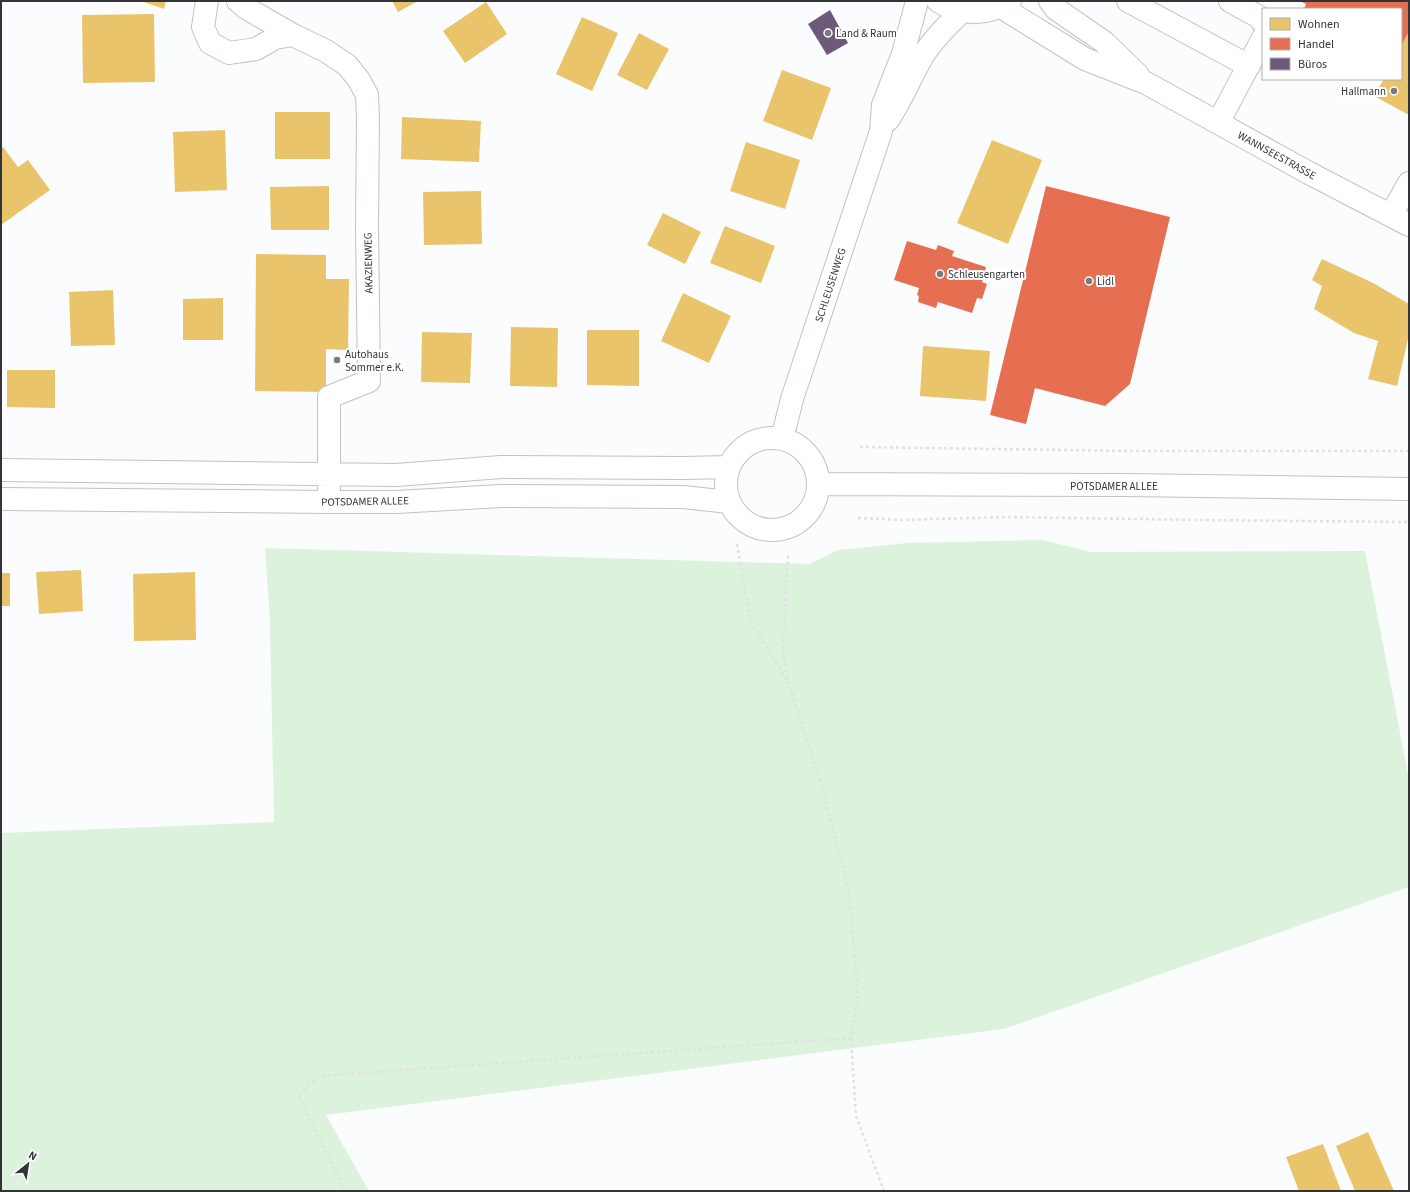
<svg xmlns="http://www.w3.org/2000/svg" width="1410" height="1192" font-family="'Source Sans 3',sans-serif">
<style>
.green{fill:#ddf2dd}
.homes{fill:#e9c46a}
.shops{fill:#e76f51}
.offices{fill:#6d597a}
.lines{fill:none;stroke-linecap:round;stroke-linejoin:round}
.minor-casing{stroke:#c0c2c4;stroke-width:24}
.path{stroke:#e0e1e2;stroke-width:2.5;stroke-dasharray:3 3;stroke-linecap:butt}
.minor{stroke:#feffff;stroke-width:22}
.poi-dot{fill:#787a7d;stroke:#fff;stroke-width:1.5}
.labels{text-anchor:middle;stroke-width:4;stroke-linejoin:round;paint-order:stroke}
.poi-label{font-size:11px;fill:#323437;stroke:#fff;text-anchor:start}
.street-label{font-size:11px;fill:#323437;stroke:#fff}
</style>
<rect width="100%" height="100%" fill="#fafcfe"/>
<path class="green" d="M1043 540 1091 552 1365 551 1409 779V887L1004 1029 326 1115 369 1191H1V833L274 822 270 622 265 548 809 564 838 550 908 543Z"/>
<path class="homes" d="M141 1H166L164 9Z
M392 1H418L398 12Z
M486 2 507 34 465 63 443 31Z
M154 14 155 82 83 83 82 15Z
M582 17 618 33 592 91 556 74Z
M1409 32V115L1374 96 1384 79H1401V46Z
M639 33 669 49 647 90 617 75Z
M782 70 831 88 812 140 763 121Z
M275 112H330V159H275Z
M402 117 481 121 479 162 401 159Z
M225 130 227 190 175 192 173 132Z
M992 140 1042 160 1008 244 957 223Z
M746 142 800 160 785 209 730 191Z
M3 147 18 167 28 160 50 190 1 225V148Z
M329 186V230H271L270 187Z
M481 191 482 244 424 245 423 192Z
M663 213 701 232 685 264 647 245Z
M725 226 775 246 761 283 710 263Z
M256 254 326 255V279H349L348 350 326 349V392L255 391Z
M1322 259 1373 283 1409 304V335L1397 386 1368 379 1378 341 1354 333 1314 309 1322 286 1312 280Z
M113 290 115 345 71 346 69 292Z
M683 293 731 316 709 363 661 341Z
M223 298V340H183V299Z
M511 327 558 328 557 387 510 386Z
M587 330H639V386L587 385Z
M422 332 472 333 470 383 421 382Z
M923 346 990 351 986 401 920 396Z
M7 370H55V408L7 407Z
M81 570 83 611 39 614 36 572Z
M195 572 196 640 134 641 133 574Z
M1 573H10V606H1Z
M1368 1132 1394 1191H1355L1336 1146Z
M1323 1144 1341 1191H1299L1286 1157Z"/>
<path class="shops" d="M1300 1H1409V32L1401 46V9H1304L1306 4Z
M1046 186 1170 217 1130 384 1105 406 1035 388 1026 424 990 415Z
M907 241 936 250 938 245 954 251 952 256 986 267 982 282 987 284 982 299 977 298 972 313 938 302 936 308 918 302 919 296 917 295 919 288 894 280Z"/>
<path class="offices" d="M830 10 848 43 827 55 808 24Z"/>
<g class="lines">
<g class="minor-casing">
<path id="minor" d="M207 1 203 27 210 43 229 53 256 49 275 38 293 35 326 51 347 65 359 80 367 95 368 117 367 227 369 381 329 397V490
M238 1 246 8 293 35
M938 1C961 16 987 16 1010 1
M1050 1 1056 9 1104 42 1138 75
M1128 1 1249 66
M1230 1 1261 18 1263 23
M1001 7 1085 59 1146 83 1309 173 1409 225
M888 120C902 99 911 76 924 54 934 38 948 25 961 12
M1218 123 1263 38
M1391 215 1409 183
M726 484a46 46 0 1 1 92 0a46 46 0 1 1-92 0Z
M782 439 792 399 881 131 883 105 903 54 917 1
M1 470 396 475 501 467 683 468 729 467
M818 484 1126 485 1409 489
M1 499 329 502H397L501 496 683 497 729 502"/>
</g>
<path class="path" d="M860 447 1133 451H1409
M858 518 902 520 1008 517 1201 520 1409 522
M737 544 751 622 787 680
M851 1038 856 1116 884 1191
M345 1191 298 1095 319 1076 851 1038 858 995 849 892 822 786 788 681 783 648 788 553"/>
<use href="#minor" class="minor"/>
</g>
<g class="poi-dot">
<circle cx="828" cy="33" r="4"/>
<circle cx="1394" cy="91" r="4"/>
<circle cx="940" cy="274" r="4"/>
<circle cx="1089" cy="281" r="4"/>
<circle cx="337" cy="360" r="4"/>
</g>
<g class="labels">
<g class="poi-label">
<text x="836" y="37">Land &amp; Raum</text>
<text x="1386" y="95" text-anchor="end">Hallmann</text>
<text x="948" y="278">Schleusengarten</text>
<text x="1097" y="285">Lidl</text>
<text x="345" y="358">Autohaus<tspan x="345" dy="13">Sommer e.K.</tspan></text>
</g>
<g class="street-label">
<text transform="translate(1277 155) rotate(29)" y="4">WANNSEESTRASSE</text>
<text transform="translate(368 263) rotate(-91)" y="4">AKAZIENWEG</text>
<text transform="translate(830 285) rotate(-72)" y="4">SCHLEUSENWEG</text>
<text x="1114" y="490">POTSDAMER ALLEE</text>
<text transform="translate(365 501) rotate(-1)" y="4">POTSDAMER ALLEE</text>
</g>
</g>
<rect width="1410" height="1192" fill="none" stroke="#323437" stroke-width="4"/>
<rect x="1262" y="8" width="140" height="72" fill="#ffffff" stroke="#adaeaf"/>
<rect x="1270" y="18" width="20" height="12" fill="#e9c46a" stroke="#adaeaf"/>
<text x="1298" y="28" font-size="12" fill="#323437">Wohnen</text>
<rect x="1270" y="38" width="20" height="12" fill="#e76f51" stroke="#adaeaf"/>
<text x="1298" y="48" font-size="12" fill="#323437">Handel</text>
<rect x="1270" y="58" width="20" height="12" fill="#6d597a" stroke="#adaeaf"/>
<text x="1298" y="68" font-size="12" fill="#323437">Büros</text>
<g transform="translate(28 1164) rotate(30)" stroke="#ffffff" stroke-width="3" paint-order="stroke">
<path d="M0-3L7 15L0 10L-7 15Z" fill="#323437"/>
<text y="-6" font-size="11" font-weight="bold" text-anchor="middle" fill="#323437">N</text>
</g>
</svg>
